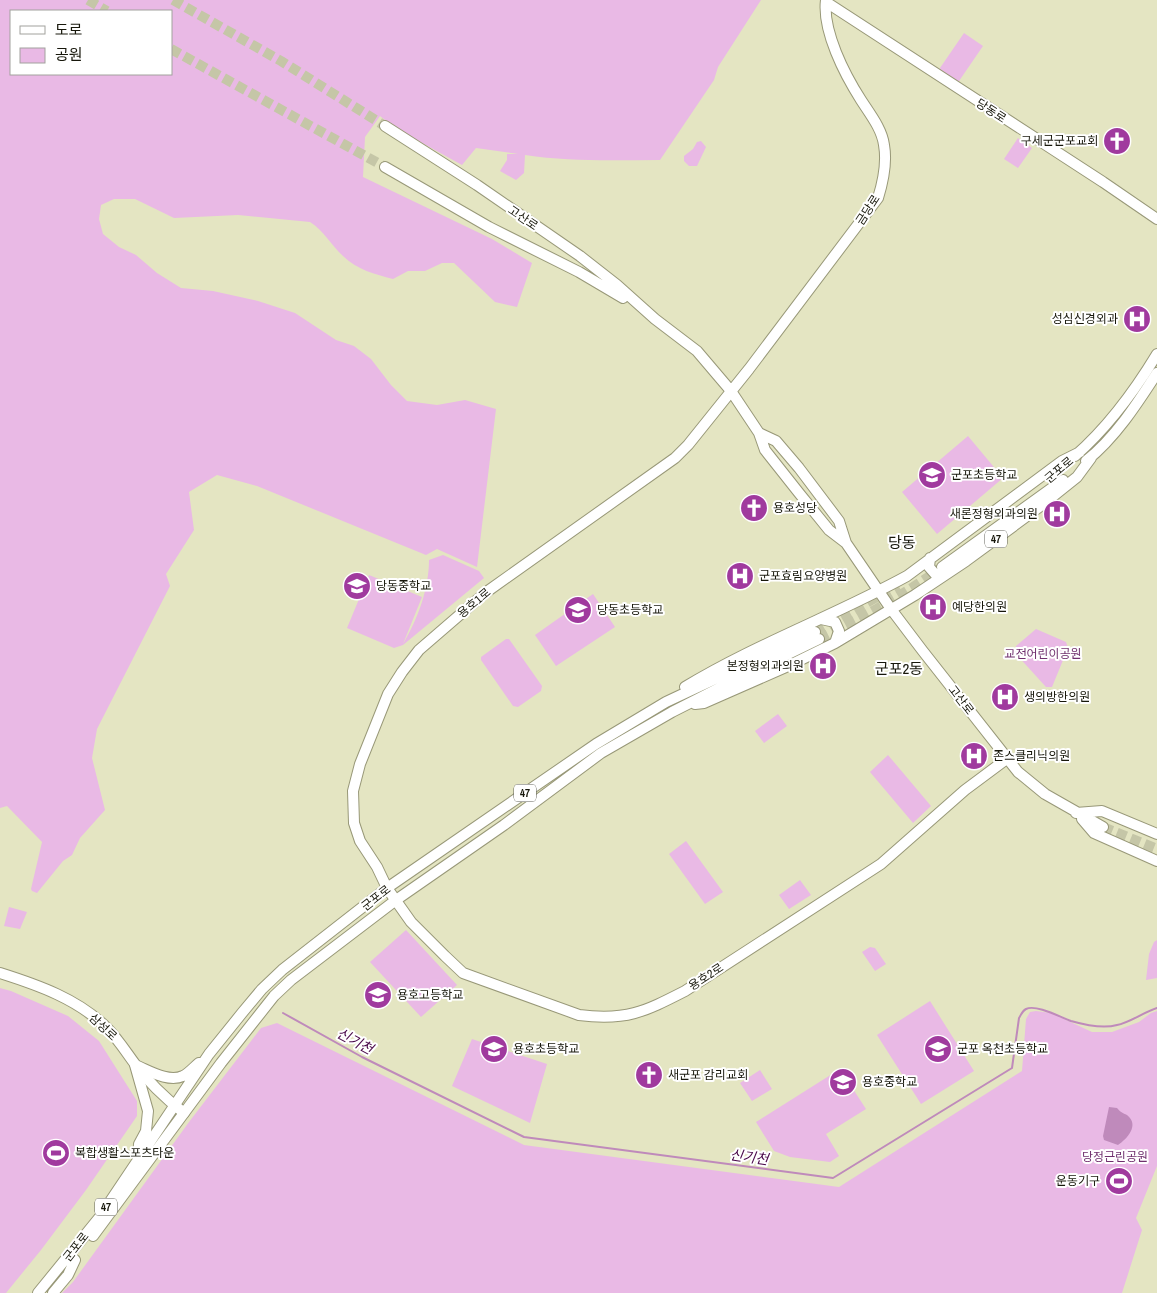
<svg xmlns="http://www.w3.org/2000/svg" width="1157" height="1293" font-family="'Archivo Narrow','Noto Sans KR',sans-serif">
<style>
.green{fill:#e9b9e5;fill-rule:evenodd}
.water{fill:#bf8abb}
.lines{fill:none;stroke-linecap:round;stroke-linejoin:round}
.stream{stroke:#bf8abb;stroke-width:2}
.secondary-tunnel{stroke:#c5c6a7;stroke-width:10;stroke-dasharray:10 5;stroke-linecap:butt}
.primary-tunnel{stroke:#c5c6a7;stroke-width:10;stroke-dasharray:10 5;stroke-linecap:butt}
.secondary-casing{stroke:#989878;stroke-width:12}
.primary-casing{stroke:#989878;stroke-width:12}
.secondary{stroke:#fff;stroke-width:10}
.primary{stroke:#fff;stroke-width:10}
.labels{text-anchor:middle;stroke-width:4;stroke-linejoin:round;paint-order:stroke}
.shield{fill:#fff;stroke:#5d5d54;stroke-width:1}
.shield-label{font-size:11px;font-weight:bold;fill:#17170b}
.street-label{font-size:12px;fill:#17170b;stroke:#fff}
.poi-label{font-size:12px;fill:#17170b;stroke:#fff;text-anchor:start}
.park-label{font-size:12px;fill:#70306e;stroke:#fff}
.water-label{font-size:14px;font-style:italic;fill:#480648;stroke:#fff}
.quarter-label{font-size:15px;fill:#17170b;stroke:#fff}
</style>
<rect width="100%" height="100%" fill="#e4e5c2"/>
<path class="green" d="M0 0H761L718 67 714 80 660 160C615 160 570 162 525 155L524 173 516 180 500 171 507 160V154H518L476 148 462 165 395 128 380 116 365 137 363 177 492 239 532 263 517 307 495 302 454 263H442L425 271H408L393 279C375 274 357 270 343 256 331 245 324 231 310 222L238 215 174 218 135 199H114L101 205 99 219 103 234 119 247 136 255 157 273 181 288 213 291 258 301 295 313 336 340 354 346 371 359 391 385 407 401 437 405 465 400 496 409 477 567 437 549 426 555 257 486 217 475 189 492 194 530 166 574 170 586 97 729 92 758 105 810 80 838 72 855 63 861 37 893 32 891 31 889 42 842 7 806 0 808ZM11 11H171V74H11Z
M964 33 983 46 957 84 941 73 940 68Z
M1018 138 1032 148 1018 168 1004 159Z
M701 141 706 147 697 166H689L684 161V156L693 149 697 142Z
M968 436 1003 478 937 534 902 492Z
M443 555 479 571 484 578 403 645 394 648 347 628 369 575 422 597 403 644C418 619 429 588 429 560Z
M593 594 615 627 556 666 535 635Z
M1036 629 1066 642 1068 648 1052 687H1046L1015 653 1016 646Z
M506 639H509L542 686 541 691 518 707 513 706 481 660V657Z
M778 714 787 726 764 743 755 731Z
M888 755 931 806 913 823 870 772Z
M686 841 723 892 705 904 669 854Z
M800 880 811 895 789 909 779 895Z
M9 907 27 912 20 929 4 926Z
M406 930 457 985 421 1017 370 962Z
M1157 940V978L1146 980 1149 954 1154 942Z
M870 947 875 948 886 964 875 971 862 952Z
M0 988 11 991 68 1016 99 1041 137 1101V1116L86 1190 41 1250 6 1293H0Z
M930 1001 974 1071 921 1104 877 1035Z
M1036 1011 1051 1013 1092 1032H1112L1139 1022 1151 1013 1157 1011V1166L1136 1218 1142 1230 1122 1293H62L73 1282 189 1122 261 1028 277 1023 524 1145 839 1187 1022 1071 1026 1019 1030 1012Z
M472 1039 547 1064 530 1123 452 1086Z
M840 1069 866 1109 826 1134 839 1156 830 1162 790 1157 774 1151 756 1122Z
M760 1070 772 1089 752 1101 740 1083Z"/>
<path class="water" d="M1109 1107 1117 1108C1120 1112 1123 1113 1127 1115 1140 1125 1127 1139 1118 1145L1104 1140 1103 1136Z"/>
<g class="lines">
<path class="stream" d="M283 1013 362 1057 524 1137 833 1178 1012 1068 1019 1018C1021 1015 1022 1011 1026 1009 1036 1004 1060 1017 1071 1021 1085 1025 1103 1029 1117 1025 1129 1023 1144 1012 1157 1008"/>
<path class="secondary-tunnel" d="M88 0 107 11
M173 0 281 61 385 126
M171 49 385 167
M1103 827 1157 849"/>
<path class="primary-tunnel" d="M815 632 898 585
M819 639C861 618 903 596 941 568"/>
<g class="secondary-casing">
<path id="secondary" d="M826 0C822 31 845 75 861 100 870 114 882 129 884 145 887 162 883 182 878 198L749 369 688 445 675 458 485 593 419 650 402 672 388 694 360 764 353 791 354 823 360 841 377 867 387 888 411 922 445 956 463 973 579 1015C626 1021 644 1012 685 991L881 864 965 790 1008 758
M826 2 1103 182 1157 219
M385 126 477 185 580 256 617 285 655 319 697 351 731 391 759 433 765 450 799 493 829 530 846 543
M385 167 489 227 579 272 623 298
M759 433 776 441 799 468 839 521 846 543 891 609 922 650 1018 772 1045 794 1103 827
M1076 813 1102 811 1157 834
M1082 819 1094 833 1157 861
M0 973C38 985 78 999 107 1028 118 1039 126 1052 135 1064 149 1083 165 1098 184 1113"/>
</g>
<g class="primary-casing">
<path id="primary" d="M1075 456C1108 427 1134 392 1157 354
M1086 461C1115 438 1137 404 1157 373
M930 558 929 567 936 575H945
M942 567 1063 480
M821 619 835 622 839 631 835 643
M685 687C756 644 834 616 907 576L1062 461 1080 452
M695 704 704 703 786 667 835 643 915 595 966 561 1042 505 1077 477 1091 458
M135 1065 148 1111 146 1131 139 1144 138 1160
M135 1065C148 1070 168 1083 183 1076 188 1074 194 1067 199 1063
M93 1236 221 1063 274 996 291 980 396 900 504 825 601 753 672 712 757 669 819 639
M38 1293 99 1218 209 1054 242 1013 262 989 282 970 387 888 596 744 666 702 815 632
M53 1293 68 1275 75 1260"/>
</g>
<use href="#secondary" class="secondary"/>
<use href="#primary" class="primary"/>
</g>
<defs>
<g id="church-disc" transform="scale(1.4375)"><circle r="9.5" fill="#a03a9e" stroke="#fff"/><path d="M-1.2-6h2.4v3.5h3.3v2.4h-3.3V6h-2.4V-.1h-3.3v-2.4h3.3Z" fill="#fff"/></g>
<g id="hospital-disc" transform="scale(1.4375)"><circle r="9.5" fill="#a03a9e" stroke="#fff"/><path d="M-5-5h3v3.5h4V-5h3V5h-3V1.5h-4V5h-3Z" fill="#fff"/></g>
<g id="school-disc" transform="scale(1.4375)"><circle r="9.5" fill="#a03a9e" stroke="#fff"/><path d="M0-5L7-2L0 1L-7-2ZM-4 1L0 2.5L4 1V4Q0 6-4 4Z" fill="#fff"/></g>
<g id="stadium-disc" transform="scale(1.4375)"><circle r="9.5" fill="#a03a9e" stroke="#fff"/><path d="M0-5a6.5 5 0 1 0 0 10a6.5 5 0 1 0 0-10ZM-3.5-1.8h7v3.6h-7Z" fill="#fff"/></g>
</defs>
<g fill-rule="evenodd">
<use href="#church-disc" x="1117" y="141"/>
<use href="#hospital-disc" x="1137" y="319"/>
<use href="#school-disc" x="932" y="475"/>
<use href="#church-disc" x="754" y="508"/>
<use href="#hospital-disc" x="1057" y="514"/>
<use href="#hospital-disc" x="740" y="576"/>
<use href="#school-disc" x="357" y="586"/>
<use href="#hospital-disc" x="933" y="607"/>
<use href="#school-disc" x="578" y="610"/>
<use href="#hospital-disc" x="823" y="666"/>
<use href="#hospital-disc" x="1005" y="697"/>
<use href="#hospital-disc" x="974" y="756"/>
<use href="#school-disc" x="378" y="995"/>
<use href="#school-disc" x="494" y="1049"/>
<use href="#school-disc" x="938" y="1049"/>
<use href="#church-disc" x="649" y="1075"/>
<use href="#school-disc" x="843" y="1082"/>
<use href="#stadium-disc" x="56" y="1153"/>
<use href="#stadium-disc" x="1119" y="1181"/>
</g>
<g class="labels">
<g class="shield">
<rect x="985" y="530.5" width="22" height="17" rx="4"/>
<rect x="514" y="784.5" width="22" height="17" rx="4"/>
<rect x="95" y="1198.5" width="22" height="17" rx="4"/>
</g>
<g class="shield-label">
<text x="996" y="543">47</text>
<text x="525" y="797">47</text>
<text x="106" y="1211">47</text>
</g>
<g class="street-label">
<text transform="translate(991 111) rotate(33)" y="4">당동로</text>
<text transform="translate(868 210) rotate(-57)" y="4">금당로</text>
<text transform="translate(523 218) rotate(34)" y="4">고산로</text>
<text transform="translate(1059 470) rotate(-40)" y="4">군포로</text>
<text transform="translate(474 603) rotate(-40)" y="4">용호1로</text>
<text transform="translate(961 700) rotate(52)" y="4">고산로</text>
<text transform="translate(376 898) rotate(-38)" y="4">군포로</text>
<text transform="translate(706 977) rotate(-33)" y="4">용호2로</text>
<text transform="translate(103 1027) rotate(43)" y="4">삼성로</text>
<text transform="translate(76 1247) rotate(-52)" y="4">군포로</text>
</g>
<g class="poi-label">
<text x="1098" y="145" text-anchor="end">구세군군포교회</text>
<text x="1118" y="323" text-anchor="end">성심신경외과</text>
<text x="951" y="479">군포초등학교</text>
<text x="773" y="512">용호성당</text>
<text x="1038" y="518" text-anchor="end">새론정형외과의원</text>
<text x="759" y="580">군포효림요양병원</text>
<text x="376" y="590">당동중학교</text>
<text x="952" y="611">예당한의원</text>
<text x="597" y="614">당동초등학교</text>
<text x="804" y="670" text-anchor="end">본정형외과의원</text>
<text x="1024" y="701">생의방한의원</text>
<text x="993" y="760">존스클리닉의원</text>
<text x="397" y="999">용호고등학교</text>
<text x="513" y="1053">용호초등학교</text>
<text x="957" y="1053">군포 옥천초등학교</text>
<text x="668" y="1079">새군포 감리교회</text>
<text x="862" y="1086">용호중학교</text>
<text x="75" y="1157">복합생활스포츠타운</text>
<text x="1100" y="1185" text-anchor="end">운동기구</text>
</g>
<g class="park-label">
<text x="1043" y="658">교전어린이공원</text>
<text x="1115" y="1161">당정근린공원</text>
</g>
<g class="water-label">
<text transform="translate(355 1041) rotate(28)" y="5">신기천</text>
<text transform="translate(749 1157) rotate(8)" y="5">신기천</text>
</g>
<g class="quarter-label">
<text x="902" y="548">당동</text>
<text x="899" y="674">군포2동</text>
</g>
</g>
<rect x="10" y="10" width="162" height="65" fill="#ffffff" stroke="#a2a29d"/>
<rect x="20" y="26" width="25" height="8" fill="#ffffff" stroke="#a2a29d"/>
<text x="55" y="35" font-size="15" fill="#17170b">도로</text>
<rect x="20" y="48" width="25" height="15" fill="#e9b9e5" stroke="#a2a29d"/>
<text x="55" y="60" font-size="15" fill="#17170b">공원</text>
</svg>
